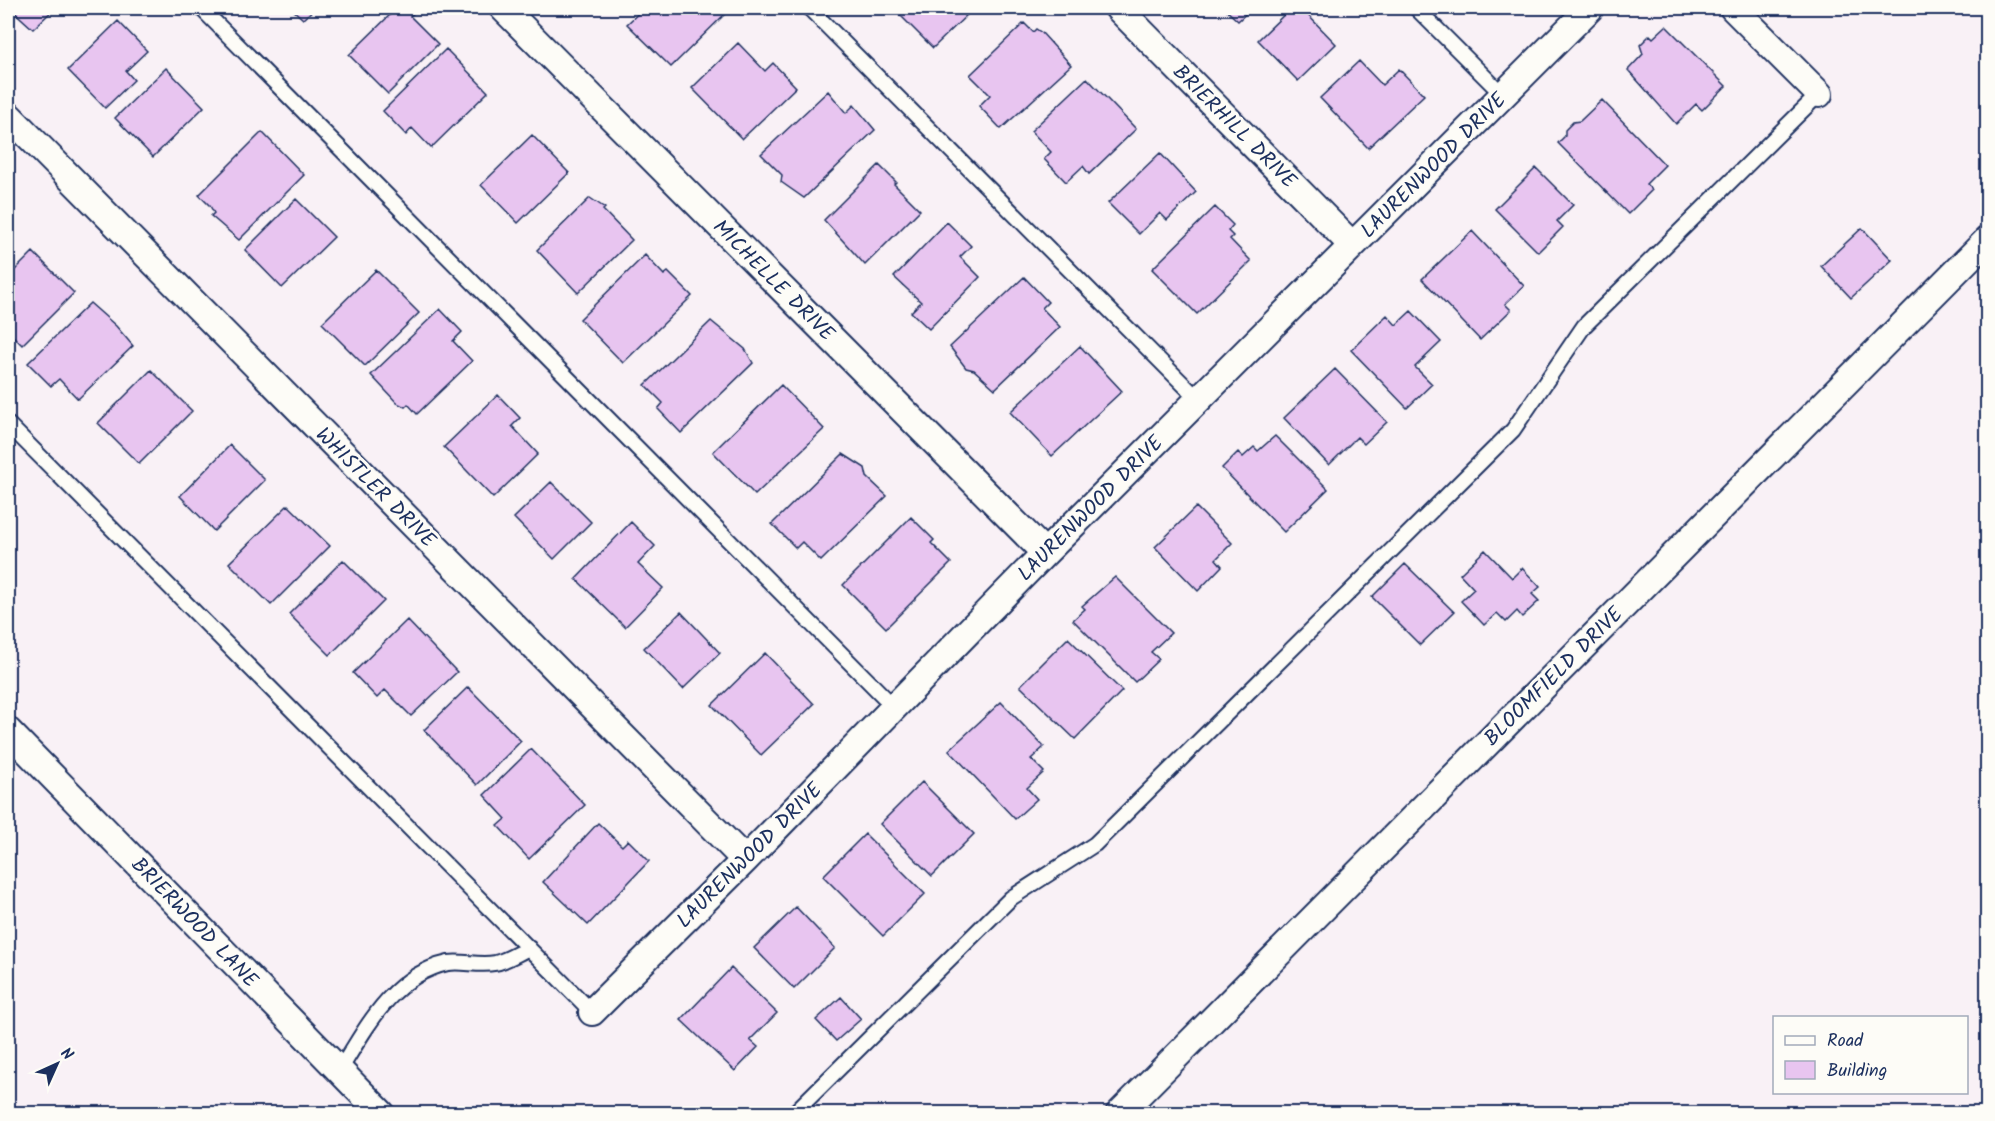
<svg xmlns="http://www.w3.org/2000/svg" width="1995" height="1121" font-family="Kalam,sans-serif">
<style>
.building{fill:#e8c5f0;stroke:#1b2f5e;stroke-width:1.5}
.lines{fill:none;stroke-linecap:round;stroke-linejoin:round}
.service-casing{stroke:#1b2f5e;stroke-width:18}
.minor-casing{stroke:#1b2f5e;stroke-width:30}
.service{stroke:#fdfcf7;stroke-width:14}
.minor{stroke:#fdfcf7;stroke-width:26}
.labels{text-anchor:middle;stroke-width:6;stroke-linejoin:round;paint-order:stroke}
.street-label{font-size:21px;fill:#1b2f5e;stroke:#fdfcf7}
</style>
<rect width="100%" height="100%" fill="#f9f1f6"/>
<filter id="ink" filterUnits="userSpaceOnUse"><feTurbulence type="fractalNoise" baseFrequency=".0167" numOctaves="2"/><feDisplacementMap in="SourceGraphic" scale="12" xChannelSelector="R" yChannelSelector="G"/><feConvolveMatrix kernelMatrix="1 2 1 2 8 2 1 2 1" color-interpolation-filters="sRGB"/></filter>
<g filter="url(#ink)">
<path class="building" d="M10 8H55L33 29Z
M291 8H315L303 19Z
M397 8H407L413 14 410 16 438 44 388 94 349 55Z
M644 8H721L726 13 671 67 627 24Z
M893 8H974L933 48Z
M1224 8H1252L1238 21Z
M1291 8H1301L1336 44 1298 81 1258 40Z
M118 21 147 51 126 71 134 80 105 108 68 70Z
M1024 23 1033 32 1036 29 1042 33 1071 65 1001 129 979 106 990 95 970 75Z
M1666 26 1726 86 1702 110 1696 104 1676 124 1628 70 1643 54 1640 45 1650 35 1653 38Z
M738 43 765 71 773 63 796 87 742 139 692 88Z
M446 49 488 92 431 148 412 128 406 135 383 111Z
M1359 61 1382 85 1399 69 1424 95 1368 148 1320 98Z
M166 68 204 107 153 157 115 118Z
M1087 78 1136 129 1089 174 1083 166 1066 182 1044 159 1051 152 1031 131Z
M828 91 846 113 854 105 875 130 804 198 781 182 782 175 761 154Z
M1602 100 1665 165 1646 184 1652 190 1628 214 1558 143 1565 136V130L1573 122 1580 121Z
M262 132 304 175 239 240 211 216 214 213 210 206 199 195Z
M532 135 569 173 518 223 481 185Z
M1160 153 1196 192 1167 220 1160 213 1139 234 1108 203Z
M879 165 896 182 894 184 920 210 865 265 824 220Z
M1536 168 1573 205 1557 221 1563 227 1538 252 1495 209Z
M590 198 605 208 603 210 632 240 578 293 537 250Z
M296 199 334 237 282 288 245 250Z
M1215 207 1233 225 1228 231 1233 236 1230 239 1251 261 1197 314 1152 269Z
M947 222 971 246 960 257 980 277 929 329 911 312 921 302 894 277Z
M1862 228 1892 260 1851 298 1821 266Z
M1472 231 1524 286 1505 304 1511 310 1480 340 1422 279Z
M33 252 74 293 22 345 8 331V277Z
M645 255 664 275 668 272 692 296 623 363 580 319Z
M376 270 419 313 365 366 322 323Z
M1024 277 1048 302 1042 308 1060 327 995 389 974 370 966 368 950 347Z
M90 303 116 326 133 346 78 399 59 379 51 386 28 363Z
M440 309 462 332 453 341 472 361 417 414 408 404 405 407 397 403 371 375Z
M1411 311 1441 342 1415 367 1432 384 1407 408 1351 350 1387 315 1396 325Z
M711 321 745 349 753 363 681 433 658 409 663 403 645 385Z
M1080 346 1122 391 1052 456 1010 412Z
M1335 369 1387 422 1364 444 1357 437 1329 465 1284 418Z
M151 370 192 411 139 464 98 423Z
M781 385 824 429 755 495 713 452Z
M498 395 520 418 512 426 538 454 493 498 444 447Z
M1275 436 1328 489 1284 532 1222 468 1238 452 1243 457 1254 447 1258 451Z
M230 445 265 480 214 531 180 496Z
M843 454 865 468 867 477 887 496 821 561 802 542 796 548 772 524Z
M551 482 591 522 554 559 514 518Z
M288 505 330 546 271 605 229 563Z
M1196 507 1232 543 1216 559 1222 566 1198 591 1155 547Z
M911 517 934 540 931 543 951 563 886 628 843 585Z
M631 522 655 546 638 564 663 588 625 627 576 579Z
M1485 550 1512 578 1522 568 1540 587 1532 594 1539 601 1522 617 1517 611 1506 622 1497 613 1484 625 1461 601 1474 589 1460 574Z
M343 560 384 601 330 655 289 614Z
M1405 564 1454 612 1420 645 1372 597Z
M1115 577 1171 633 1151 652 1159 659 1135 682 1073 620 1085 609 1082 606Z
M681 612 720 653 683 689 644 648Z
M407 620 457 672 411 716 385 690 377 698 353 673Z
M1068 638 1122 691 1075 739 1020 686Z
M765 653 814 704 761 755 712 705Z
M468 687 521 741 477 785 424 730Z
M1001 702 1044 747 1031 759 1044 772 1027 788 1037 799 1015 819 949 750Z
M531 749 585 805 529 859 498 826 506 819 484 795Z
M922 782 974 834 932 876 880 824Z
M598 823 622 846 628 840 649 861 588 925 543 882Z
M865 834 925 894 883 936 823 876Z
M796 907 835 948 794 989 754 948Z
M731 968 777 1013 750 1040 758 1047 735 1071 681 1020Z
M841 997 861 1019 836 1041 816 1020Z"/>
<g class="lines">
<g class="service-casing">
<path id="service" d="M201 8 894 707
M809 8 1198 399
M1416 8 1503 95
M8 424 592 1012
M340 1070C367 1026 393 975 448 963 463 961 480 966 495 963 506 961 518 953 529 948
M793 1114 1011 898 1095 844 1513 430 1584 326 1819 94"/>
</g>
<g class="minor-casing">
<path id="minor" d="M503 8 1045 553
M1118 8 1352 245
M1733 8 1819 94
M8 115 745 860
M8 731 382 1114
M592 1012 745 860 1045 553 1590 8
M1119 1114 1988 239"/>
</g>
<use href="#service" class="service"/>
<use href="#minor" class="minor"/>
</g>
</g>
<g class="labels">
<g class="street-label">
<text transform="translate(1235 126) rotate(45)" y="7">BRIERHILL DRIVE</text>
<text transform="translate(1433 165) rotate(-45)" y="7">LAURENWOOD DRIVE</text>
<text transform="translate(774 280) rotate(45)" y="7">MICHELLE DRIVE</text>
<text transform="translate(376 487) rotate(45)" y="7">WHISTLER DRIVE</text>
<text transform="translate(1090 508) rotate(-45)" y="7">LAURENWOOD DRIVE</text>
<text transform="translate(1553 676) rotate(-45)" y="7">BLOOMFIELD DRIVE</text>
<text transform="translate(749 855) rotate(-45)" y="7">LAURENWOOD DRIVE</text>
<text transform="translate(195 922) rotate(46)" y="7">BRIERWOOD LANE</text>
</g>
</g>
<rect width="1995" height="1121" fill="none" stroke="#fdfcf7" stroke-width="30"/>
<rect x="15" y="15" width="1965" height="1091" fill="none" stroke="#1b2f5e" stroke-width="2" filter="url(#ink)"/>
<rect x="1773" y="1016" width="195" height="78" fill="#fdfcf7" stroke="#a3aaba" stroke-width="1.5"/>
<rect x="1785" y="1036" width="30" height="9" fill="#fdfcf7" stroke="#a3aaba" stroke-width="1.5"/>
<text x="1827" y="1046" font-size="18" fill="#1b2f5e">Road</text>
<rect x="1785" y="1061" width="30" height="18" fill="#e8c5f0" stroke="#a3aaba" stroke-width="1.5"/>
<text x="1827" y="1076" font-size="18" fill="#1b2f5e">Building</text>
<g transform="translate(57 1064) rotate(45)" stroke="#fdfcf7" stroke-width="4.5" paint-order="stroke">
<path d="M0-4.5L10 22L0 15L-10 22Z" fill="#1b2f5e"/>
<text y="-9" font-size="16" font-weight="bold" text-anchor="middle" fill="#1b2f5e">N</text>
</g>
</svg>
